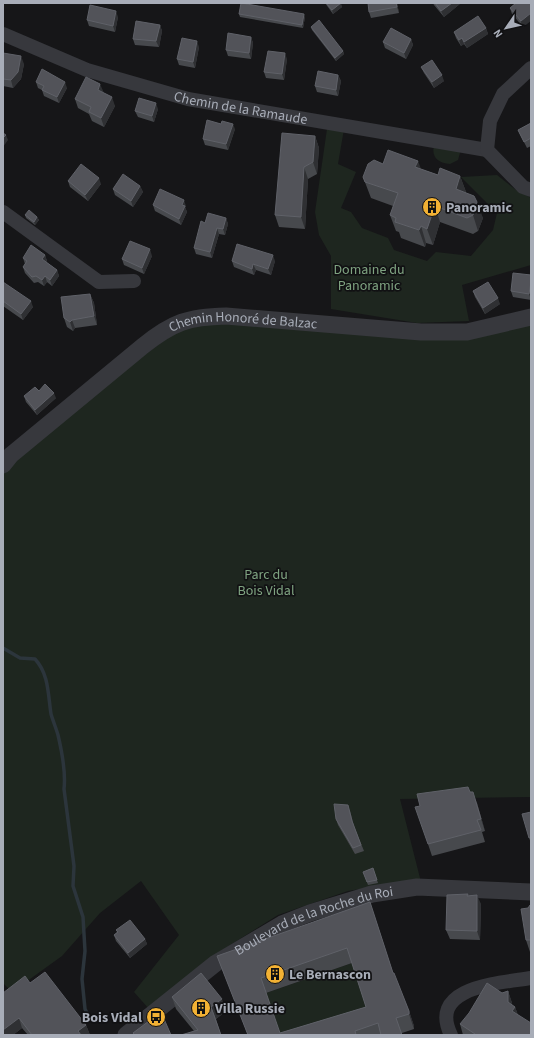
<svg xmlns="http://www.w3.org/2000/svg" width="534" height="1038" font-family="'Source Sans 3',sans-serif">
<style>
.green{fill:#1e261f}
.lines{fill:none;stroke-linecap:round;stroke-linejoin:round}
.stream{stroke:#2c353c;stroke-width:3.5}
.minor{stroke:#37383d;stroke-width:14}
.tertiary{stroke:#37383d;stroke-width:17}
.wall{fill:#47494d;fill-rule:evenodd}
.shaded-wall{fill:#2f3033}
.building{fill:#525359;stroke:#5f6168;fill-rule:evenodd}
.labels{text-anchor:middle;stroke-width:3.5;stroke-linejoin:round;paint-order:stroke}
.street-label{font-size:14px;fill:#a8adb8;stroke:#111113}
.poi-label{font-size:14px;font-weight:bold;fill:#a8adb8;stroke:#111113;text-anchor:start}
.park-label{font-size:14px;fill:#7fa381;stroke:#111113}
</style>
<rect width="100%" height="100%" fill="#161618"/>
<path class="green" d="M327 129H344L338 164 356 172 341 208 351 212 362 228 388 238 394 250 427 261 436 252 471 256 493 230 497 213 461 177 497 175 516 190 531 198V265L462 285 469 321 417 323 331 309V256L319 235 315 212Z
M435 143 461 149 458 160 450 164C437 163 430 156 435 143Z
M197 324 531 325V797L400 799 421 882 397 883 348 891 278 915 216 954 149 1009 134 992 179 935 141 881 100 913 62 956 12 992 4 984 3 985V472L120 373 173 334Z
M352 963 372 1022 281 1035 266 993Z"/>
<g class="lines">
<path class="stream" d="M3 648 20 658 35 659C49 674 48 695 51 714 53 721 56 728 58 735 62 752 66 772 64 789L74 866 73 886 83 917 85 951 82 979 85 1009 89 1017"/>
<g class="minor">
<path id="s1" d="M3 34 87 70 188 99 487 150"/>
<path d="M531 68 503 94 490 121 487 150 523 187 531 190"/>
<path d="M3 212 99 282 134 281"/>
<path d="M451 1035C427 986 501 983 531 978"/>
</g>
<g class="tertiary">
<path id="s2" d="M3 465 11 455 143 346C173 322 188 317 226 316L421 332H467L531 317"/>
<path id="s3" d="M126 1035 216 963 282 924 310 913 372 894 417 887 531 892"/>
</g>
</g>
<path class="wall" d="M325 3H340L342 7 333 14Z
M397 3 399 13 371 18 369 12Z
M433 3H461L444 17 434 5Z
M516 3 523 27 512 14 510 8Z
M239 14 305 17 303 28 240 17Z
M118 17 115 32 89 26 87 20Z
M160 25 162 31 159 47 135 45 133 39Z
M311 27 343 51 344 54 336 61 312 30Z
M486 28 488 34 467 48 464 44 461 46 456 38 454 32Z
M251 37 253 43 251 59 228 56 226 50Z
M411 39 413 45 406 59 385 48 383 42Z
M199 47 195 68 179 65 177 59Z
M3 53 24 64 21 79 13 88 3 86Z
M287 59 284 80 266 78 264 72Z
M421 67 444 81 434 88 424 73Z
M338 75 341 81 338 96 317 92 315 86Z
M36 82 67 88 59 103 44 96 42 90 38 88Z
M103 93 115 106 104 127 92 121 89 114 78 108 75 99Z
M158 109 154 122 138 117 135 111Z
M531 123V146L527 148 518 130Z
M235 129 228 150 205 145 203 139Z
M315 136 319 148 317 174 308 179 305 229 279 227 275 215Z
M383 164 421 169 438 175 460 176 466 192V193L483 218 478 231 473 234 440 222 433 245 426 243 425 247 401 238 399 232 396 231 390 215 393 206 371 198 363 177Z
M68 181 101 184 88 201 70 187Z
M140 186 143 192 133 207 115 195 113 189Z
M153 205 186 206 185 207 187 212 181 225 155 211Z
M25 215 37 217 39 220 35 225 26 218Z
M226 218 228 224 225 235 219 234 212 258 196 254 194 248 205 223Z
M45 255 47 261 46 262 57 270 59 276 52 286 47 282 44 286 38 282 34 283 25 273 23 267 25 264 23 258Z
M152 256 144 274 124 265 122 259Z
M232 261H275L271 275 256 270 254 275 234 267Z
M531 275V300L513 297 511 291Z
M3 282 33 307 23 320 3 306Z
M473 291 500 304 485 314 475 297Z
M90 294 94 303 97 325 75 328 73 331 67 327 64 318Z
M24 396 56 398 37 415 26 402Z
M470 792 477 803 485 831 482 832 485 842 432 856 428 844Z
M350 811 354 826 364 851 355 854 338 825 336 819Z
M531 812V843L529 838Z
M373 868 378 883 368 885 363 872Z
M468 896 481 904 480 940 450 939 446 930Z
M370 902 393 973 409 1011 414 1026V1029L402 1033V1035H248L217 956ZM352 963 366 1007 280 1033 266 993Z
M531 904V952H530L526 940 528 908Z
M116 930 145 939 147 944 130 958 116 941 114 935 117 932Z
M30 983 86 1025 90 1035H28L22 1028 13 1035Z
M508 991 512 1003V1005L515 1007 518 1015 531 1035H463L460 1024 502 993Z
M172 997 226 1011 216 1019 221 1035 194 1031 176 1009Z"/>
<path class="shaded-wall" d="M341 3 342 7 333 14 332 10Z
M396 3H397L399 13 397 7Z
M452 3H461L444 17 441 11Z
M116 11 118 17 115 32 113 26Z
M531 13V21L523 27 521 21Z
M304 14 305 17 303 28 302 25Z
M160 25 162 31 159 47 156 41Z
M486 28 488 34 467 48 464 42Z
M251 37 253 43 251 59 249 53Z
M462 38 464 44 461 46 459 40Z
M411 39 413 45 406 59 404 53Z
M197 41 199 47 195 68 193 62Z
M343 51 344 54 336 61 335 58Z
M285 53 287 59 284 80 282 74Z
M21 56 24 64 21 79 13 88 11 80Z
M338 75 341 81 338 96 336 90Z
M442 75 444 81 434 88 432 82Z
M65 82 67 88 59 103 57 97Z
M100 84 104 93 98 90Z
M112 97 115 106 104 127 101 118Z
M156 103 158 109 154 122 152 116Z
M233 124 235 129 228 150 226 144Z
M6 135 8 140 3 147V138Z
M315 136 319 148 317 174 313 162Z
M418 161 424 177 415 167Z
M304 167 308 179 305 229 301 217Z
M460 176 466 192 461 205 456 189Z
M99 178 101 184 88 201 85 195Z
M140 186 143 192 133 207 131 201Z
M184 200 186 206 185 207 187 212 181 225 179 219 182 205Z
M477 202 483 218 478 231 473 215Z
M435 206 440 222 433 245 427 229Z
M37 217 39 220 35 225 34 222Z
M226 218 228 224 225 235 223 229Z
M421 226 426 243 425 247 419 230Z
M217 228 219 234 212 258 210 252Z
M150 249 152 256 144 274 142 268Z
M45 255 47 261 44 265 42 259Z
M273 255 275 261 271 275 268 269Z
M253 264 256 270 254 275 252 269Z
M57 270 59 276 52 286 50 280Z
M45 276 47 282 44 286 42 280Z
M531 282V300L529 294Z
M90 294 94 303 97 325 94 316Z
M498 298 500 304 485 314 483 308Z
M31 301 33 307 23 320 21 314Z
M72 320 75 328 73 331 70 322Z
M54 393 56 398 37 415 35 410Z
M473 792 477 803 485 831 481 819Z
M348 805 350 811 354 827 352 821Z
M477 895 481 904 480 940 477 931Z
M370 902 375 917 398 988 393 973Z
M145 939 147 944 130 958 128 953Z
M508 991 512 1003 513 1010 515 1007 519 1018 516 1023 508 1002Z
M222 999 226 1011 216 1019 211 1007Z
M409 1011 414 1026V1029L409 1014Z
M19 1018 22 1028 13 1035H3V1030Z
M86 1025 90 1035H80L78 1031Z"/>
<path class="building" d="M241 3 304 14 302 25 239 14Z
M326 3H341L332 10Z
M368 3H396L397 7 369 12Z
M435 3H452L441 11Z
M516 3H531V13L521 21 510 8Z
M90 5 116 11 113 26 87 20Z
M478 16 486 28 464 42 462 38 459 40 454 32Z
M319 20 343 51 335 58 311 27Z
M136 21 160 25 156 41 133 39Z
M391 28 411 39 404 53 383 42Z
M228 33 251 37 249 53 226 50Z
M182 38 197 41 193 62 177 59Z
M268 51 285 53 282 74 264 72Z
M3 53 21 56 18 72 11 80 3 79Z
M432 60 442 75 432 82 421 67Z
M42 69 65 82 57 97 42 90 44 86 36 82Z
M318 71 338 75 336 90 315 86Z
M86 77 100 84 98 90 112 97 101 118 89 112 91 107 75 99Z
M139 98 156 103 152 116 135 111Z
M207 120 221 124 222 121 233 124 226 144 203 139Z
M531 123V138L524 142 518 130Z
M3 133 6 135 3 138Z
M282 133 315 136 313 162 304 167 301 217 275 215Z
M388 150 418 161 415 167 438 175 440 168 460 176 456 189 474 196 477 202 473 215 467 218 435 206 427 229 421 226 419 230 395 222 396 218 390 215 398 193 365 182 363 177 368 164 374 160 383 164Z
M81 164 99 178 85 195 68 181Z
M123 174 140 186 131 201 113 189Z
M160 189 184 200 182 205 185 206 179 219 153 205Z
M29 210 37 217 34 222 25 215Z
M208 213 226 218 223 229 217 228 210 252 194 248 201 221 205 223Z
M130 241 150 249 142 268 122 259Z
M237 244 273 255 268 269 253 264 252 269 232 261Z
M31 245 45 255 42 259 57 270 50 280 45 276 42 280 36 276 32 277 23 267 27 261 23 258Z
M513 273 531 275V282L529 294 511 291Z
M3 282 31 301 21 314 3 301Z
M488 282 498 298 483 308 473 291Z
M90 294 94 316 72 320 70 322 64 318 61 297Z
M45 384 54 393 35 410 24 396 35 387 39 391Z
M468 787 470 792H473L481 819 477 820 481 830 428 844 415 807 420 806 417 794Z
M334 804 348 805 352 821 361 845 353 848 336 819Z
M531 812V837L529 838 522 814Z
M373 868 377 880 367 882 363 872Z
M468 894 467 896 477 895V931L446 930 447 895Z
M370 902 393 973H394L409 1011V1014L396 1018 402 1035H381L378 1023 355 1031 356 1035H248L217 956ZM347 948 366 1007 280 1033 261 978Z
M531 904V940H526L521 909 528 908 530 905Z
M130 920 145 939 128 953 114 935 118 932 116 930Z
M45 972 86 1025 78 1031 81 1035H32L19 1018 3 1030V993L25 976 30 983Z
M201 973 222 999 211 1007 221 1035H181L198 1030 172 997Z
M487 983 502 993 508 991V1002L515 1007 512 1011 531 1023V1035H476L475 1034 460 1024 469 1013Z
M161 1012 171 1035H135L133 1033Z"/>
<defs>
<g id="building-disc" transform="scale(1)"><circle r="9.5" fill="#f2b134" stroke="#111113"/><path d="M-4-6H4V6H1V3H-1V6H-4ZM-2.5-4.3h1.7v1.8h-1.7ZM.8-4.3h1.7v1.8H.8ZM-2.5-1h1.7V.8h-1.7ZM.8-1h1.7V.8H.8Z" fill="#111"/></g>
<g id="bus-disc" transform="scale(1)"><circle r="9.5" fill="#f2b134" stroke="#111113"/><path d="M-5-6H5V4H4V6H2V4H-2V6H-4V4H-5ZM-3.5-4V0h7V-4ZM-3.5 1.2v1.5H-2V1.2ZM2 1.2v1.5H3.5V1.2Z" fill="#111"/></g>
</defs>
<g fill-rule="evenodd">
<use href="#building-disc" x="432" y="207"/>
<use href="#building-disc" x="275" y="974"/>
<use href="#building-disc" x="201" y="1008"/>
<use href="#bus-disc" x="156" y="1017"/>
</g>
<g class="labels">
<g class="street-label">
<text dy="5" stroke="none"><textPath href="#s1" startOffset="250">Chemin de la Ramaude</textPath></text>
<text dy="5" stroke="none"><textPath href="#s2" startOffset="291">Chemin Honoré de Balzac</textPath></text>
<text dy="5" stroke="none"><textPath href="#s3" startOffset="223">Boulevard de la Roche du Roi</textPath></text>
</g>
<g class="poi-label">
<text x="446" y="212">Panoramic</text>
<text x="289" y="979">Le Bernascon</text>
<text x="215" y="1013">Villa Russie</text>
<text x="142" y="1022" text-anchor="end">Bois Vidal</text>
</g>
<g class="park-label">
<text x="369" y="274">Domaine du<tspan x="369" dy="16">Panoramic</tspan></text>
<text x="266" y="579">Parc du<tspan x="266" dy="16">Bois Vidal</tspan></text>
</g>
</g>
<rect width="534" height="1038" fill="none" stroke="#a8adb8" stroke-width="8"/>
<g transform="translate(506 28) rotate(236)" stroke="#111113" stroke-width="3" paint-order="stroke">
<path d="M0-3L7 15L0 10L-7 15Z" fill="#a8adb8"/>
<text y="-6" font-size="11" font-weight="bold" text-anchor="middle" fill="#a8adb8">N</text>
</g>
</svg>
